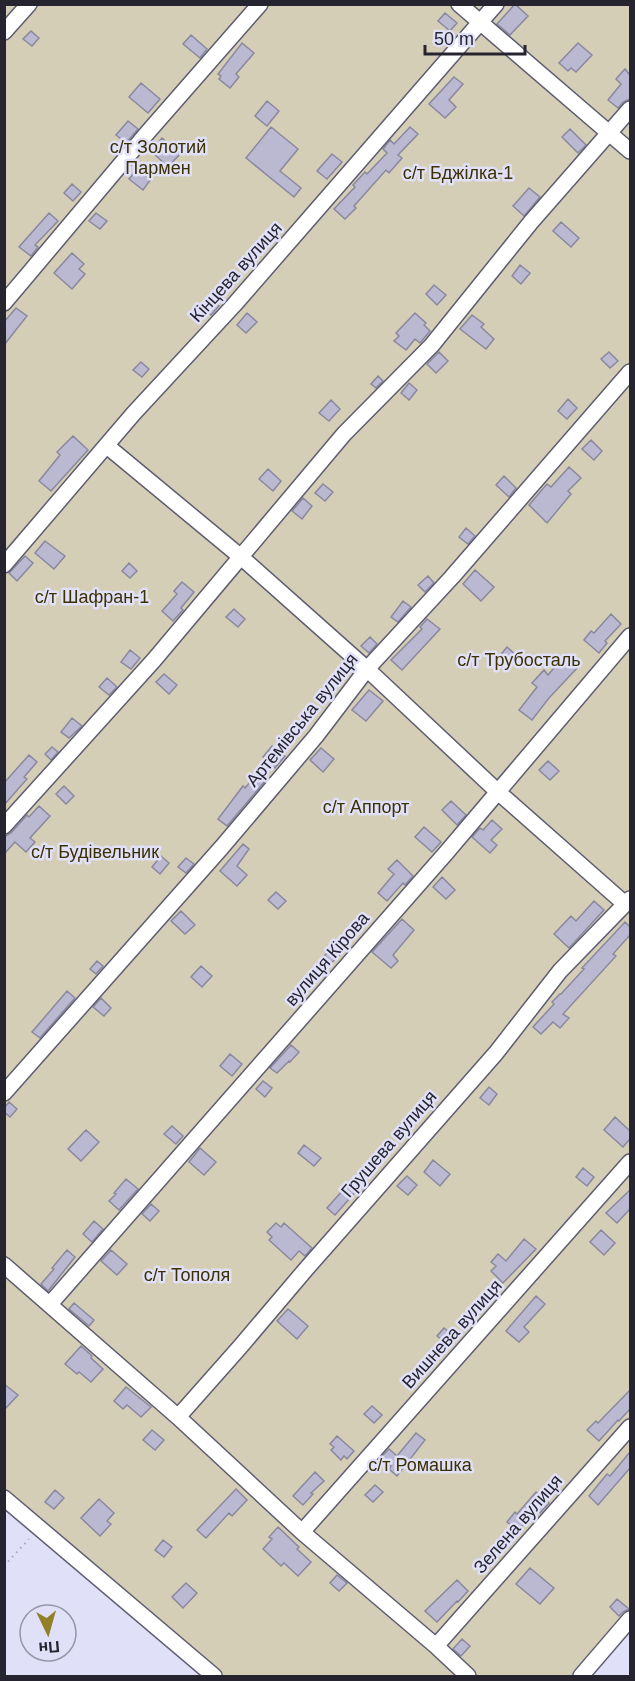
<svg xmlns="http://www.w3.org/2000/svg" width="635" height="1681" font-family="Arial,sans-serif">
<style>
.green{fill:#d4ceb6}
.building{fill:#bab9d1;stroke:#89889f;stroke-width:1.5}
.lines{fill:none;stroke-linecap:round;stroke-linejoin:round}
.minor-casing{stroke:#5d5c71;stroke-width:18}
.path{stroke:#a7a6ba;stroke-width:2;stroke-dasharray:1.5 4.5;stroke-linecap:butt}
.minor{stroke:#fff;stroke-width:15}
.labels{text-anchor:middle;stroke-width:5;stroke-linejoin:round;paint-order:stroke}
.park-label{font-size:18px;fill:#3b3000;stroke:#e1e0f9}
.street-label{font-size:18px;fill:#26252f;stroke:#e1e0f9}
</style>
<rect width="100%" height="100%" fill="#e1e0f9"/>
<path class="green" d="M5 5H630V1618L577 1676H207L5 1497Z"/>
<path class="building" d="M515 4 528 16 510 35 497 24Z
M445 13 457 23 450 31 438 21Z
M31 31 39 38 32 46 23 39Z
M191 35 207 49 200 58 183 44Z
M242 43 254 53 236 74 239 77 230 88 219 79 221 76 218 74Z
M578 43 592 55 576 72 571 68 568 71 559 63Z
M625 69 629 74 630 72V99L623 102 618 108 608 100 621 84 616 79Z
M454 77 463 84 449 100 456 107 445 118 429 104Z
M141 83 160 99 148 113 129 97Z
M267 101 279 111 267 126 255 116Z
M128 121 138 129 126 143 116 135Z
M271 127 298 149 280 171 301 188 294 197 246 158Z
M410 127 418 134 398 155 402 158 389 173 386 170 354 206 356 208 345 219 334 209 355 187 353 185 365 172 367 174 387 153 383 149 390 140 394 144Z
M570 129 586 145 578 153 562 137Z
M162 138 180 154 168 167 151 151Z
M332 154 342 162 327 179 317 171Z
M137 169 151 179 143 190 129 179Z
M72 184 81 192 73 201 64 193Z
M529 188 540 197 524 216 513 206Z
M49 213 58 221 35 245 38 247 31 256 19 247Z
M96 213 107 221 100 229 89 221Z
M561 222 579 238 571 247 553 231Z
M72 253 84 264 79 269 85 274 72 289 54 273Z
M520 265 530 273 521 284 512 276Z
M434 285 446 295 437 305 426 294Z
M212 301 219 306 211 315 205 310Z
M16 308 27 316 4 345V322Z
M247 313 257 322 246 333 237 325Z
M415 313 426 323 424 325 430 331 420 343 415 339 406 350 394 341 399 336 396 333Z
M472 315 484 324 481 327 494 339 486 349 460 329Z
M439 352 448 361 436 373 427 364Z
M609 352 618 361 610 368 601 359Z
M141 362 149 369 142 377 133 370Z
M378 376 383 381 376 388 371 384Z
M409 383 417 390 409 400 401 393Z
M568 399 577 408 567 419 558 411Z
M331 400 340 409 329 421 319 413Z
M73 436 88 450 51 491 39 481 60 455 57 452Z
M591 440 602 451 594 460 582 449Z
M569 467 581 478 568 491 571 494 547 523 529 505 547 484 551 487Z
M268 469 281 481 273 491 259 479Z
M504 476 516 488 509 497 496 485Z
M323 484 333 492 325 501 315 493Z
M303 498 312 506 302 519 292 511Z
M466 528 475 536 468 544 459 537Z
M45 541 65 556 54 569 35 553Z
M25 556 33 563 17 581 9 573Z
M129 563 137 571 130 578 122 571Z
M475 570 494 587 481 601 463 584Z
M428 576 434 583 425 592 418 585Z
M182 582 194 592 181 608 183 610 173 621 162 611 177 594 174 591Z
M403 601 411 607 398 622 391 617Z
M234 609 245 619 238 627 226 617Z
M611 614 621 624 605 641 607 643 599 653 584 640 591 631 594 633Z
M427 619 440 629 402 670 391 660 422 629 420 627Z
M370 637 377 644 369 653 361 646Z
M507 647 516 655 507 666 498 658Z
M130 650 140 658 131 669 121 662Z
M566 654 579 666 549 698 532 720 519 710 537 687 532 683 544 670 548 675Z
M164 674 177 685 169 694 156 682Z
M107 678 117 687 109 695 99 687Z
M369 690 383 701 366 721 352 710Z
M72 718 82 726 69 738 61 732Z
M272 746 285 756 275 768 263 757Z
M52 747 58 752 51 760 45 754Z
M321 748 334 759 323 772 310 760Z
M29 755 37 762 24 777 27 779 4 805V783Z
M548 761 559 771 550 780 539 770Z
M258 773 266 780 227 826 218 819 243 786 245 788Z
M64 786 74 796 66 804 56 794Z
M451 801 466 815 457 825 442 810Z
M39 806 50 816 30 838 35 842 26 852 15 842 4 854V837L11 833 27 815 29 817Z
M492 820 502 829 491 840 497 845 490 853 472 837 480 828 483 830Z
M424 827 441 842 432 852 415 837Z
M243 844 249 849 237 866 247 875 237 886 220 871Z
M161 856 169 863 160 874 152 867Z
M186 858 194 864 186 873 178 867Z
M397 860 413 876 405 885 403 883 387 901 378 893 394 874 388 869Z
M442 877 455 890 446 899 433 887Z
M276 892 286 901 278 909 268 900Z
M594 901 604 910 569 948 554 934 571 916 576 921Z
M181 911 195 925 185 934 171 921Z
M402 919 414 930 393 955 398 961 391 968 372 952Z
M625 922 630 927V935L613 954 616 956 563 1014 569 1018 560 1028 553 1022 541 1034 533 1027 554 1004 552 1002 560 994H561L584 969 582 968Z
M333 947 341 954 330 964 323 957Z
M97 961 103 966 96 974 90 969Z
M201 966 212 976 202 987 191 977Z
M67 991 75 998 40 1038 32 1032Z
M101 998 111 1008 104 1016 93 1007Z
M291 1045 299 1052 290 1062 289 1061 277 1073 270 1068Z
M230 1054 242 1064 232 1076 220 1066Z
M263 1081 272 1088 265 1097 256 1089Z
M489 1087 497 1094 489 1105 480 1098Z
M9 1102 17 1109 10 1117 4 1112V1108Z
M615 1117 630 1131V1139L623 1147 604 1130Z
M172 1126 183 1136 176 1144 164 1134Z
M86 1130 99 1142 81 1161 68 1149Z
M304 1145 321 1158 314 1166 298 1153Z
M200 1148 216 1162 204 1175 189 1162Z
M433 1160 450 1174 440 1186 424 1172Z
M583 1168 594 1177 587 1186 576 1177Z
M407 1176 417 1185 408 1195 397 1186Z
M126 1179 138 1189 119 1210 109 1201 116 1194 114 1193Z
M351 1181 359 1188 335 1215 327 1208Z
M630 1190V1209L617 1223 606 1213Z
M151 1204 159 1211 150 1221 142 1214Z
M94 1221 103 1229 92 1242 83 1234Z
M276 1223 281 1227 284 1223 312 1248 305 1256 299 1251 291 1260 269 1240 272 1237 267 1232Z
M601 1230 615 1243 604 1255 590 1242Z
M524 1239 536 1249 503 1283 491 1271 496 1266 491 1262 498 1254 506 1261Z
M67 1250 75 1257 48 1291 41 1284 54 1269 52 1268Z
M111 1250 127 1264 117 1275 101 1261Z
M536 1296 545 1304 524 1327 529 1332 519 1342 506 1331Z
M74 1303 94 1320 89 1326 69 1309Z
M288 1309 308 1326 297 1339 277 1321Z
M444 1328 454 1336 447 1344 437 1336Z
M81 1346 92 1356 91 1358 103 1369 91 1382 79 1372 77 1374 65 1364Z
M4 1384 18 1395 4 1410Z
M126 1387 151 1407 141 1417 127 1405 123 1409 114 1401Z
M630 1390V1409L619 1421 618 1420 599 1441 587 1430 596 1421 598 1423Z
M372 1406 382 1415 374 1423 364 1414Z
M152 1430 164 1440 155 1450 143 1440Z
M416 1433 425 1440 397 1476 389 1469 391 1466 381 1457 389 1449 397 1456Z
M337 1436 354 1451 347 1459 344 1456 341 1460 331 1450 334 1447 330 1444Z
M630 1452V1468L598 1505 589 1496 607 1474 610 1476Z
M315 1472 324 1481 311 1493 313 1494 303 1505 293 1496Z
M375 1485 383 1492 373 1502 365 1495Z
M236 1489 247 1500 232 1516 229 1513 206 1538 197 1530Z
M55 1490 64 1498 54 1509 45 1502Z
M536 1492 549 1503 540 1513 536 1509 518 1531 507 1522 515 1512 517 1514Z
M99 1499 114 1513 107 1521 111 1524 100 1536 81 1518Z
M278 1527 299 1547 297 1549 311 1562 298 1576 284 1563 281 1566 263 1549 272 1539 269 1537Z
M163 1540 172 1547 164 1557 155 1550Z
M530 1568 554 1588 540 1604 516 1584Z
M337 1575 347 1583 339 1591 330 1583Z
M457 1580 468 1591 458 1602 457 1601 437 1622 425 1611Z
M186 1583 197 1593 183 1608 172 1597Z
M617 1599 629 1609 623 1612 619 1616 610 1607Z
M462 1639 470 1646 461 1656 453 1649Z"/>
<g class="lines">
<g class="minor-casing">
<path id="minor" d="M459 4 630 151
M4 32 29 4
M4 303 148 132 260 4
M107 446 241 557 367 669 498 792 625 904
M4 565 134 413 234 305 496 4
M4 826 154 660 344 434 432 345 531 222 630 109
M4 1093 222 847 316 736 367 669 452 577 630 372
M4 1265 178 1417 302 1532 436 1646 468 1676
M50 1304 446 853 630 636
M178 1417 240 1347 307 1268 496 1053 560 971 630 899
M4 1498 214 1676
M302 1532 630 1162
M436 1646 630 1427
M581 1676 630 1619"/>
</g>
<path class="path" d="M4 1566 29 1539"/>
<use href="#minor" class="minor"/>
</g>
<g class="labels">
<g class="park-label">
<text x="158" y="153">с/т Золотий<tspan x="158" dy="21">Пармен</tspan></text>
<text x="458" y="179">с/т Бджілка-1</text>
<text x="92" y="603">с/т Шафран-1</text>
<text x="519" y="666">с/т Трубосталь</text>
<text x="366" y="813">с/т Аппорт</text>
<text x="95" y="858">с/т Будівельник</text>
<text x="187" y="1281">с/т Тополя</text>
<text x="420" y="1471">с/т Ромашка</text>
</g>
<g class="street-label">
<text transform="translate(236 272) rotate(-48)" y="6">Кінцева вулиця</text>
<text transform="translate(302 720) rotate(-51)" y="6">Артемівська вулиця</text>
<text transform="translate(327 959) rotate(-49)" y="6">вулиця Кірова</text>
<text transform="translate(389 1144) rotate(-49)" y="6">Грушева вулиця</text>
<text transform="translate(452 1334) rotate(-48)" y="6">Вишнева вулиця</text>
<text transform="translate(518 1524) rotate(-49)" y="6">Зелена вулиця</text>
</g>
</g>
<rect width="635" height="1681" fill="none" stroke="#26252f" stroke-width="12"/>
<g transform="translate(48 1633) rotate(175)"><circle r="28" fill="#e1e0f9" stroke="#9695a8" stroke-width="1.5"/>
<path d="M0-4.5L10 22L0 15L-10 22Z" fill="#927f26"/>
<text y="-9" font-size="16" font-weight="bold" text-anchor="middle" fill="#26252f">Пн</text>
</g>
<path d="M425 45v9h100v-9" fill="none" stroke="#26252f" stroke-width="3"/>
<text x="434" y="45" font-size="18" fill="#26252f" stroke="#e1e0f9" stroke-width="4.5" paint-order="stroke">50 m</text>
</svg>
